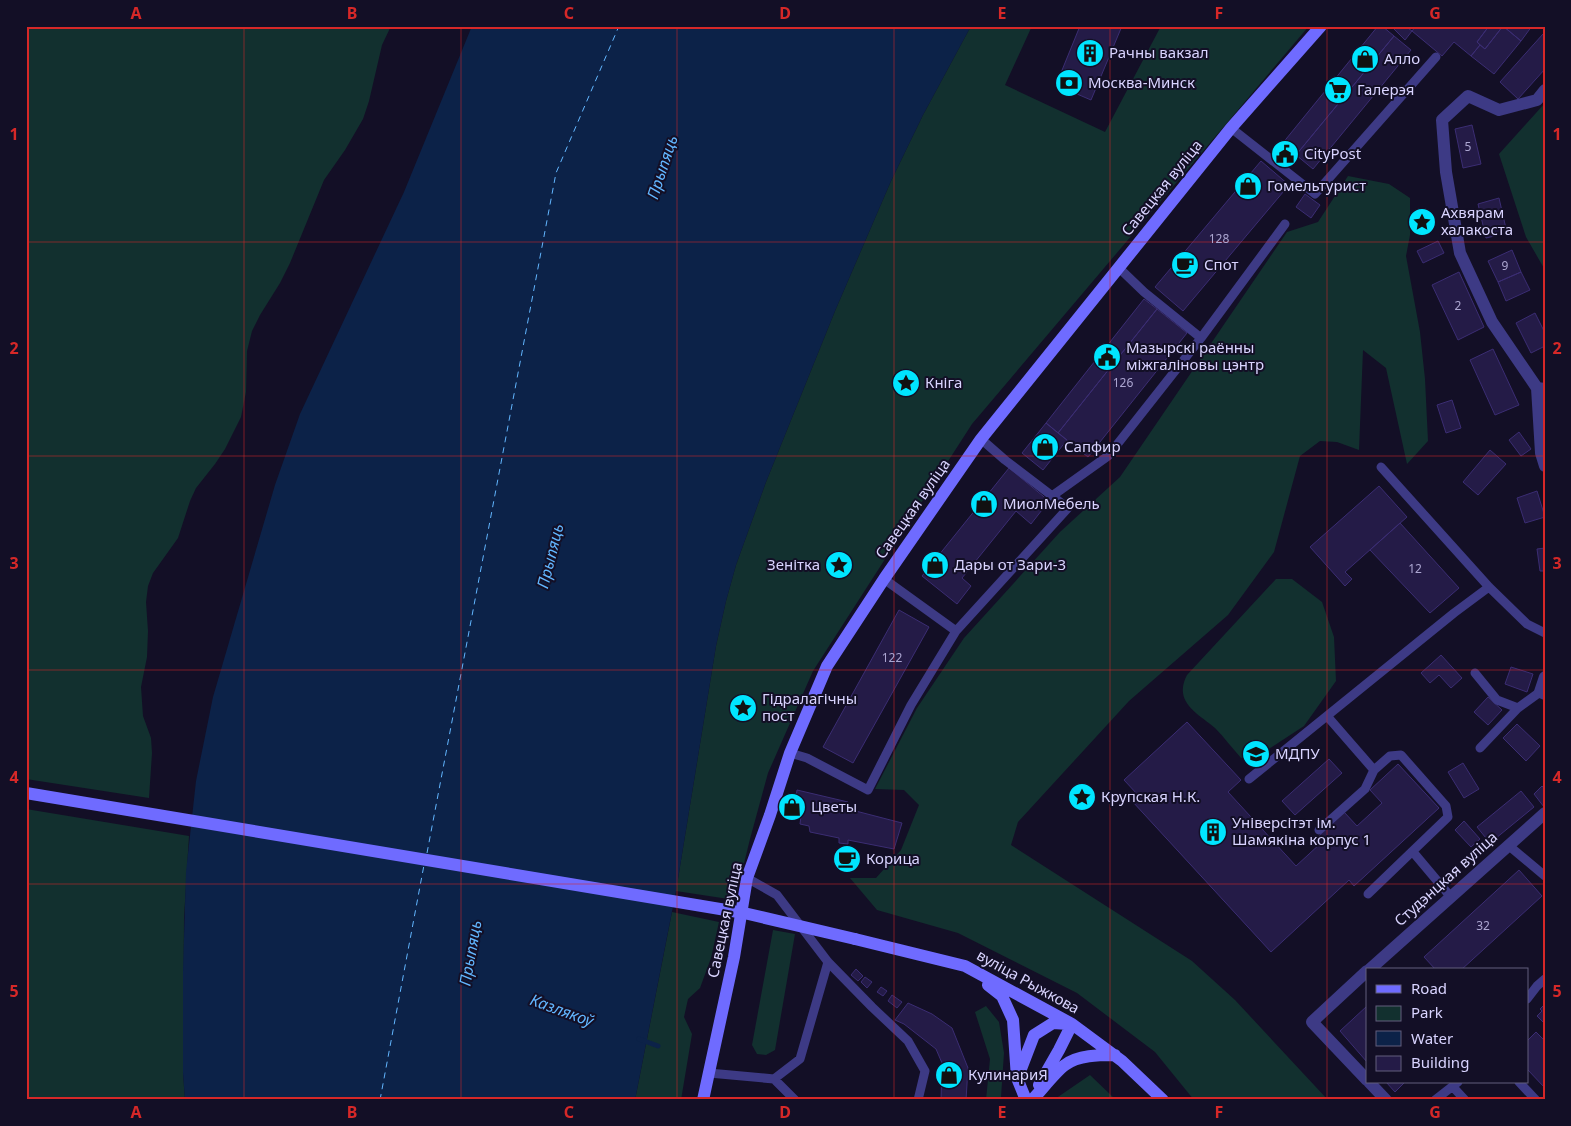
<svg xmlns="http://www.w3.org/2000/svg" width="1571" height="1126" font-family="'Noto Sans',sans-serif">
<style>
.green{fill:#12302f}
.water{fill:#0c2248}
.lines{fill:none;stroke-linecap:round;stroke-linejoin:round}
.stream{stroke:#0c2248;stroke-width:5}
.ferry{stroke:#62b6ff;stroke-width:1;stroke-dasharray:6 5;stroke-linecap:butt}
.building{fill:#241b47;stroke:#3b2d73}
.service{stroke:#3d3a85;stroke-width:9}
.minor{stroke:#3d3a85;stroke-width:12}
.secondary{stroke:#6f6bff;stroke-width:12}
.secondary-bridge{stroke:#6f6bff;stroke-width:12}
.grid{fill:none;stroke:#d62828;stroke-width:1;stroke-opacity:0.55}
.labels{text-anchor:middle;stroke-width:4;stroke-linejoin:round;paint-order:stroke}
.number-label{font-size:12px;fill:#aca6d1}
.poi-label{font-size:15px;fill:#d9d4ff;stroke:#130f26;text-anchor:start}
.street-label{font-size:15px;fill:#d9d4ff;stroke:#130f26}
.water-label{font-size:16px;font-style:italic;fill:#62b6ff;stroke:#130f26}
.neatline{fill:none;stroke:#d62828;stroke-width:2}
.grid-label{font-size:16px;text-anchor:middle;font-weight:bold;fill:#d62828}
</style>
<rect width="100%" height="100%" fill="#130f26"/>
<path class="green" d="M26 26H391L382 45 369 101 363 119 345 150 324 180 290 263 280 283 260 315 252 331 247 351 246 392 241 417 225 449 215 464 196 488 190 501 178 538 153 573 148 586 146 602 148 631 147 657 141 687 143 716 151 738 152 753 149 798 26 779Z
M971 26H1032L1005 85 1105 132 1161 26H1309L972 424 813 671 768 773 750 839 735 900 676 891 716 646 726 601 736 565 766 482 835 311 891 181 923 115Z
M1545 103V270L1526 237 1499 154Z
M1348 176 1389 184 1410 198V235L1406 256 1420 332 1425 379 1428 441 1407 464 1386 368 1363 350 1359 450 1337 442 1320 441 1300 456 1274 552 1228 615 1129 701 1018 822 1011 845 1192 961 1235 1000 1328 1100H1194L1155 1052 1077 993 958 933 877 910 850 878H876L901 850 919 805 904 790 875 789 917 708 964 638 1060 532 1120 477 1287 232 1318 222Z
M1276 579H1292L1322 602 1334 637 1336 681 1304 726 1261 754 1241 758C1232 748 1224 737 1215 728 1197 713 1173 702 1187 675Z
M26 809 189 836 184 918 183 1073 185 1100H26Z
M672 912 719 922 711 958 700 988 688 999 684 1017 692 1034 681 1100H635Z
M773 930 795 934 775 1050 766 1055 757 1054 752 1045Z
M986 1006 999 1022 1004 1053 1001 1097 999 1100H986L990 1059 975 1012Z
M1090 1075 1116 1100 1055 1099Z"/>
<path class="water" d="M472 26H971L923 115 891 181 835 311 766 482 736 565 726 601 716 646 676 891 635 1100H185L183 1073V971L186 872 196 781 213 697 275 485 300 414 404 192Z"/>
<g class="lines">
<path class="stream" d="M639 1039 658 1046"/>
<path class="ferry" d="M427 853 556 173 619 26
M380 1100 424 865"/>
</g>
<path class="building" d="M1080 26H1122L1091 100 1056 85Z
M1378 26H1382L1394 36 1296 155 1282 144Z
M1391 26H1405L1412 31 1405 40Z
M1416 26H1489L1477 42 1480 45 1471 56 1454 42 1442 56 1412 31Z
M1489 26H1503L1485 49 1477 42Z
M1503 26H1532L1521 41Z
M1503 26 1521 41 1494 74 1471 56 1480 45 1485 49Z
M1543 34 1545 36V69L1518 99 1500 82Z
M1394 36 1411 50 1313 169 1296 155Z
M1472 125 1481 164 1463 168 1455 129Z
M1282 144 1296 155 1288 165 1274 153Z
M1261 161 1289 185 1183 311 1155 287Z
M1305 194 1320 205 1311 218 1296 207Z
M1499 198 1507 233 1486 238 1478 204Z
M1438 241 1444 253 1423 263 1417 251Z
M1512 250 1521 272 1498 282 1488 261Z
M1459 272 1484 327 1458 340 1432 285Z
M1521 272 1530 290 1506 301 1498 282Z
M1144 299 1157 309 1058 433 1046 423Z
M1157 309 1187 333 1088 457 1058 433Z
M1535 313 1545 333V346L1531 353 1516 323Z
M1493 349 1519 405 1495 415 1470 360Z
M1452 400 1461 428 1446 433 1437 405Z
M1046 423 1067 440 1043 470 1022 453Z
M1519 432 1531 449 1521 456 1509 440Z
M1490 450 1506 464 1478 495 1463 482Z
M1009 468 1049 501 1031 524 1016 511 962 578 971 586 957 604 922 576Z
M1379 486 1407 517 1345 572 1352 579 1345 586 1310 547Z
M1537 491 1545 517 1525 523 1517 498Z
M1400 523 1459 588 1430 613 1370 550Z
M1545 548V571H1540L1537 549Z
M899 610 929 627 853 763 823 747Z
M1441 655 1462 678 1451 688 1439 675 1430 683 1421 673Z
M1511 667 1533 674 1527 692 1505 684Z
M1488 697 1502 710 1488 725 1474 712Z
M1187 722 1241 780 1228 792 1296 866 1321 843 1317 838 1344 812 1357 826 1382 803 1370 790 1398 764 1439 808 1354 886 1349 880 1271 952 1132 801 1138 795 1124 780Z
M1517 724 1540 746 1526 761 1503 738Z
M1329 759 1342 773 1295 815 1282 801Z
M1463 763 1479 789 1464 798 1448 772Z
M1542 786 1545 789 1544 807 1534 794Z
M797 790 848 802V809L902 823 894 849 848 840V844L839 843V838L810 832 809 826 800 824 801 816 794 814Z
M1521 791 1534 807 1490 843 1477 827Z
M791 800 795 801 794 814 789 812Z
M1464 821 1480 839 1471 847 1455 830Z
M842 854 852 855 851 864 841 863Z
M1519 870 1542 896 1461 970H1436L1424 957Z
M856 969 863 976 858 981 851 975Z
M865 977 872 982 867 988 861 982Z
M881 987 887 991 883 996 877 992Z
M892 995 902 1002 897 1008 888 1001Z
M908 1003 932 1014 952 1028 968 1068 966 1100H941L942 1063 936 1049 904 1024 895 1020Z
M1545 1004V1024L1537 1016 1542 1011 1540 1009Z
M1367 1006V1062L1340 1031Z
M1536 1032 1545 1041V1088L1527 1069V1041Z
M1386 1082H1405L1395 1092Z"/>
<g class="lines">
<path class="service" d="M1231 128 1315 194 1436 57
M1201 338 1285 224
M1381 467 1489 587 1527 624 1545 633
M1052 496 1108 456 1201 338 1144 292 1118 267
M956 631 1068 508 1005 460 981 439
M1475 673 1497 700 1518 708
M1327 716 1374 770 1390 756 1401 755 1446 806 1448 817 1368 894
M1480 748 1518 708 1540 692
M790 753 807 758 868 790 911 705 956 631 884 579
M1249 779 1454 613 1489 587
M1319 830 1365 789 1374 770
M1508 845 1545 876
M1413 852 1450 896
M747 878 777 895 828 962 872 1007 908 1041 925 1071 918 1100
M1527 999 1537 986 1545 979
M709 1073 774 1079 795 1100
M774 1079 800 1059 828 962
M1519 1082 1536 1100
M1453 1087 1465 1100
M1435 1100 1458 1082"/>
<path class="minor" d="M1545 90 1537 100 1499 110 1468 96 1442 120 1446 172 1460 253 1492 322 1537 388 1545 389
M1537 388 1541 453 1545 466
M1545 677 1540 692 1545 694
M1369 970 1545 813
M1367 971 1312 1022 1367 1080
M1369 1082 1386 1100"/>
<path class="secondary" d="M855 939 965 966 1072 1024 1122 1061 1163 1100
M988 985 1002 996 1013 1020 1017 1078 1026 1100
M1019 1074 1034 1035 1053 1023 1069 1024
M1039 1085 1059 1050 1072 1024
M703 1100 734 957 747 878 770 815 790 753 827 666 884 579 981 439 1231 128 1321 26
M1032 1100C1041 1091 1056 1071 1065 1065 1078 1055 1099 1055 1115 1055"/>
<path class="secondary-bridge" d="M26 793 744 913 855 939"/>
</g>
<path class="grid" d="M244 26V1100M461 26V1100M677 26V1100M894 26V1100M1110 26V1100M1327 26V1100M26 242H1545M26 456H1545M26 670H1545M26 884H1545"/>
<defs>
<g id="building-disc" transform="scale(1.4375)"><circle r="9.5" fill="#00e5ff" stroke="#130f26"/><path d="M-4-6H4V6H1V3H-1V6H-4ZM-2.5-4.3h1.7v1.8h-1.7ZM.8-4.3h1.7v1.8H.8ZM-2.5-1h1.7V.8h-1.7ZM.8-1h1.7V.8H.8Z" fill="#111"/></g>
<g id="shop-disc" transform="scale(1.4375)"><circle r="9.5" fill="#00e5ff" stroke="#130f26"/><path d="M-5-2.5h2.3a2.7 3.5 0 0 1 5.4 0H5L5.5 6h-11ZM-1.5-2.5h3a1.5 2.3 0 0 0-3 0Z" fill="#111"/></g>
<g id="bank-disc" transform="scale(1.4375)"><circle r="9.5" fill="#00e5ff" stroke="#130f26"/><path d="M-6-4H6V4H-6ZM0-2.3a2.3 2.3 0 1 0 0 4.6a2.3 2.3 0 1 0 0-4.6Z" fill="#111"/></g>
<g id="supermarket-disc" transform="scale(1.4375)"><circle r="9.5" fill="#00e5ff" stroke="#130f26"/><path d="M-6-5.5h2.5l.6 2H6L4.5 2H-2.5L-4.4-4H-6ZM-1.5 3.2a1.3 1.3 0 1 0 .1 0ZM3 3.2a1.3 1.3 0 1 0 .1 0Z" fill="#111"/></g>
<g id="civic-disc" transform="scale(1.4375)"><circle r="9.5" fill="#00e5ff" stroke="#130f26"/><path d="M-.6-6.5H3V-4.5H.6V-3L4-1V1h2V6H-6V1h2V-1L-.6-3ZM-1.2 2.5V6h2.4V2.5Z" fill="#111"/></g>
<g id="sight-disc" transform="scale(1.4375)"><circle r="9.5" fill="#00e5ff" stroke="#130f26"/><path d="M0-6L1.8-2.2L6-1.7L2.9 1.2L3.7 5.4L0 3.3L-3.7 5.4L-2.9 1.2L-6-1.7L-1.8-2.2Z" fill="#111"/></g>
<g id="cafe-disc" transform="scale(1.4375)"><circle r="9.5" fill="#00e5ff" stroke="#130f26"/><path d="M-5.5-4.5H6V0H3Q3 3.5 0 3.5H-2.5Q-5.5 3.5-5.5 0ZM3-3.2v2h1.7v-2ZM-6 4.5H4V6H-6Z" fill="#111"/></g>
<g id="university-disc" transform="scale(1.4375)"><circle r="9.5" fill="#00e5ff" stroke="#130f26"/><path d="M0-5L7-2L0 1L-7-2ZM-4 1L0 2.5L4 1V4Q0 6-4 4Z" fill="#111"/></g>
</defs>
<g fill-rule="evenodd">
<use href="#building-disc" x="1090" y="53"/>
<use href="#shop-disc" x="1365" y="59"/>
<use href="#bank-disc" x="1069" y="83"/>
<use href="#supermarket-disc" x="1338" y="90"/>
<use href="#civic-disc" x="1285" y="154"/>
<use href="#shop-disc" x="1248" y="186"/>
<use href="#sight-disc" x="1422" y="222"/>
<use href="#cafe-disc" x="1185" y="265"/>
<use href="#civic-disc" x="1107" y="357"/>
<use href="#sight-disc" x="906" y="383"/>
<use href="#shop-disc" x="1045" y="447"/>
<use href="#shop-disc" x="984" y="504"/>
<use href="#sight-disc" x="839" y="565"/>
<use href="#shop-disc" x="935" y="565"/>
<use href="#sight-disc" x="743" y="708"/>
<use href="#university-disc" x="1256" y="754"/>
<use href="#sight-disc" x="1082" y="797"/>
<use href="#shop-disc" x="792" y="807"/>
<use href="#building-disc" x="1213" y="832"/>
<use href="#cafe-disc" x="847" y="859"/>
<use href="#shop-disc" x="949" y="1075"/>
</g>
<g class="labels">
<g class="number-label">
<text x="1468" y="151">5</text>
<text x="1219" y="243">128</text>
<text x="1505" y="270">9</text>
<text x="1458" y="310">2</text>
<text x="1123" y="387">126</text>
<text x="1415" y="573">12</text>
<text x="892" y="662">122</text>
<text x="1483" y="930">32</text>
</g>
<g class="poi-label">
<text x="1109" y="58">Рачны вакзал</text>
<text x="1384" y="64">Алло</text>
<text x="1088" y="88">Москва-Минск</text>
<text x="1357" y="95">Галерэя</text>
<text x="1304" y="159">CityPost</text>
<text x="1267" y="191">Гомельтурист</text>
<text x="1441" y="218">Ахвярам<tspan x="1441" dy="17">халакоста</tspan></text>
<text x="1204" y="270">Спот</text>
<text x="1126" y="353">Мазырскі раённы<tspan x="1126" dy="17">міжгаліновы цэнтр</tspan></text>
<text x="925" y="388">Кніга</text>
<text x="1064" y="452">Сапфир</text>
<text x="1003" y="509">МиолМебель</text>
<text x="820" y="570" text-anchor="end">Зенітка</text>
<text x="954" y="570">Дары от Зари-3</text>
<text x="762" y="704">Гідралагічны<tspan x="762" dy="17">пост</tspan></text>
<text x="1275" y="759">МДПУ</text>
<text x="1101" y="802">Крупская Н.К.</text>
<text x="811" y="812">Цветы</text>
<text x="1232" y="828">Універсітэт ім.<tspan x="1232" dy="17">Шамякіна корпус 1</tspan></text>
<text x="866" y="864">Корица</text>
<text x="968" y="1080">КулинариЯ</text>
</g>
<g class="street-label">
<text transform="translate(1162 188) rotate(-51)" y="5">Савецкая вуліца</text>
<text transform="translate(913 509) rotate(-55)" y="5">Савецкая вуліца</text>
<text transform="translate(1446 879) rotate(-42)" y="5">Студэнцкая вуліца</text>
<text transform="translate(725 920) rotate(-78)" y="5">Савецкая вуліца</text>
<text transform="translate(1028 982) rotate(29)" y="5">вуліца Рыжкова</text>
</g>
<g class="water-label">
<text transform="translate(662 167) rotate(-72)" y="6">Прыпяць</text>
<text transform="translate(550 556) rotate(-76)" y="6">Прыпяць</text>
<text transform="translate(470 953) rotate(-80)" y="6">Прыпяць</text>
<text transform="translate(562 1010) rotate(20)" y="6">Казлякоў</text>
</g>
</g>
<rect width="1571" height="1126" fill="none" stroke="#130f26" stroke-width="55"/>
<rect x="1366" y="968" width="162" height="115" fill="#130f26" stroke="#625e7d"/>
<rect x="1376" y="985" width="25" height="8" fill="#6f6bff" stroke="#625e7d"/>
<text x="1411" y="994" font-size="15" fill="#d9d4ff">Road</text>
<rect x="1376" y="1006" width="25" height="15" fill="#12302f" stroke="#625e7d"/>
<text x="1411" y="1018" font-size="15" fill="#d9d4ff">Park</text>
<rect x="1376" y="1031" width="25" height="15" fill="#0c2248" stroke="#625e7d"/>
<text x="1411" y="1044" font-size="15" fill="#d9d4ff">Water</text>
<rect x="1376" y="1056" width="25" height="15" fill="#241b47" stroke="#625e7d"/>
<text x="1411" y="1068" font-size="15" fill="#d9d4ff">Building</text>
<rect x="28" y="28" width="1516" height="1070" class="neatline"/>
<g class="grid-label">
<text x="136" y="19">A</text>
<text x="352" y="19">B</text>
<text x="569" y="19">C</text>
<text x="785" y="19">D</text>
<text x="1002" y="19">E</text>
<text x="1219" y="19">F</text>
<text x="1435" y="19">G</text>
<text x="14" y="140">1</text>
<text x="1557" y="140">1</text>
<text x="14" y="354">2</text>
<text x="1557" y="354">2</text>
<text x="14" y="569">3</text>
<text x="1557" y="569">3</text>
<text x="14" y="783">4</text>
<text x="1557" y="783">4</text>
<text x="14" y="997">5</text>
<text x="1557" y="997">5</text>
<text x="136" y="1118">A</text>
<text x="352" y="1118">B</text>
<text x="569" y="1118">C</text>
<text x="785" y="1118">D</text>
<text x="1002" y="1118">E</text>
<text x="1219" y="1118">F</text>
<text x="1435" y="1118">G</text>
</g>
</svg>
